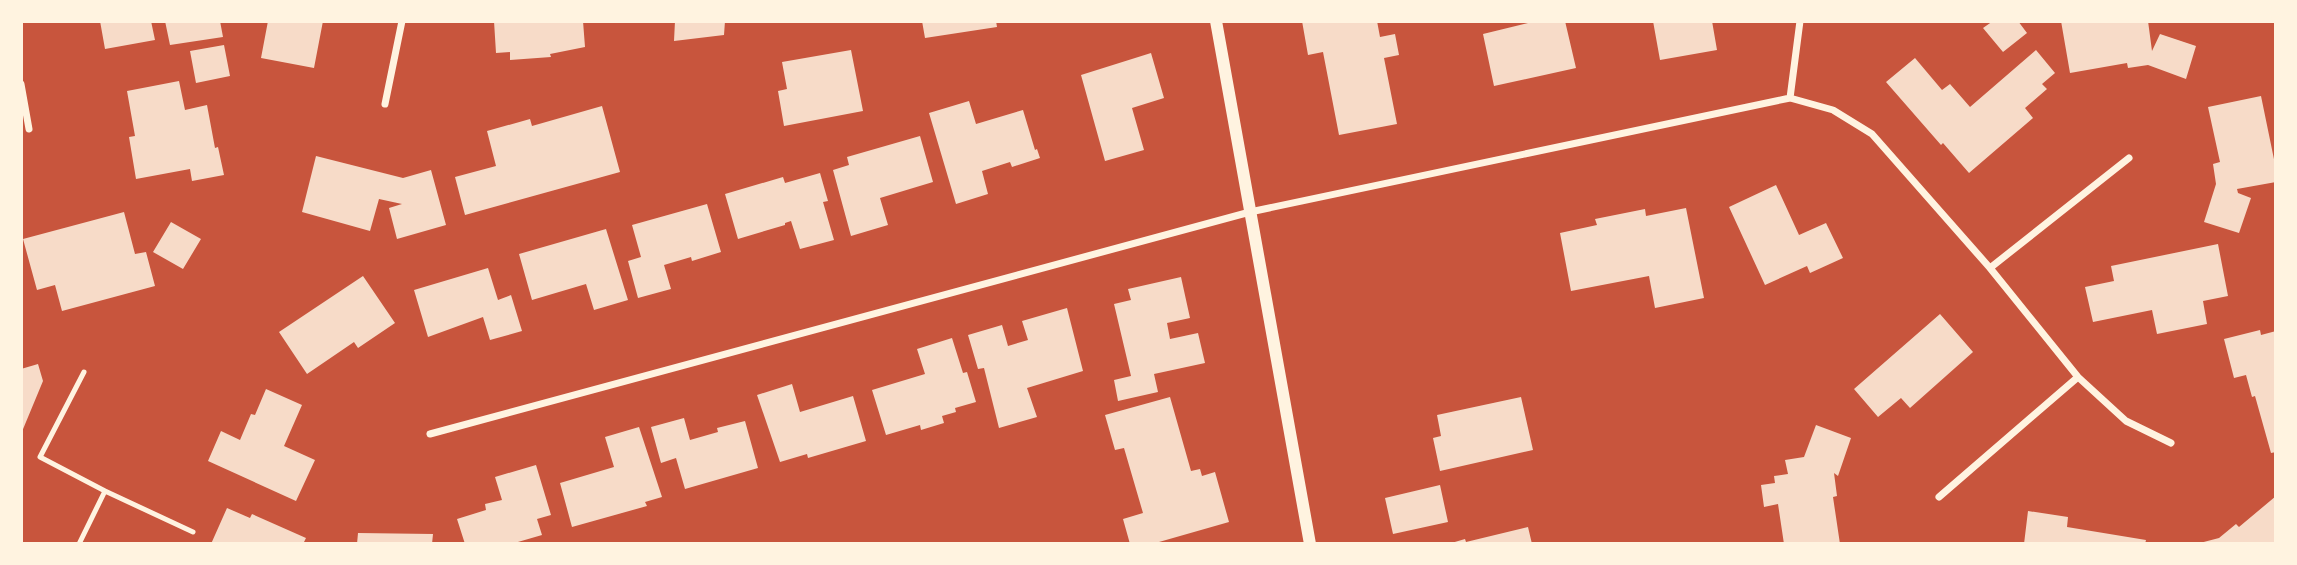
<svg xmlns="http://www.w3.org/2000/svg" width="2297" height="565" font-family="'Space Grotesk',sans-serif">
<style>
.building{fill:#f7dbc8}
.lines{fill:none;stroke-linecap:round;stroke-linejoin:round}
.service{stroke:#fff3e0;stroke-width:5}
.minor{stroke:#fff3e0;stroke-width:7}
.tertiary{stroke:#fff3e0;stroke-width:12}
</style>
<rect width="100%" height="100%" fill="#c8553d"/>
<path class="building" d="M100 21H151L155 40 105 49Z
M165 21H220L223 37 170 45Z
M268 21H323L314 68 261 58Z
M494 21H583L585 47 550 54 551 57 510 60V52L496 53Z
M675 21H725L724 35 674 41Z
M922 21H996L997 27 925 38Z
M1302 21H1377L1380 37 1395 34 1399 55 1384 58 1397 124 1339 135 1323 52 1308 55Z
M1527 21H1565L1576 68 1494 86 1483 34 1528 23Z
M1653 21H1712L1717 50 1660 60Z
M1993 21H2018L2027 33 2003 52 1983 28Z
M2061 21H2148L2152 51 2160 34 2196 46 2186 79 2148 65 2128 68 2127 63 2070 73Z
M224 45 230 76 196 83 190 51Z
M851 50 863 111 784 126 778 91 787 89 782 62Z
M2036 50 2055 73 2042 84 2047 89 2025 108 2033 118 1969 173 1943 143 1941 145 1886 82 1915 58 1942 90 1950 84 1970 107Z
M1151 53 1164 98 1132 108 1144 150 1105 161 1081 75Z
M179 81 185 110 207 105 215 148 218 147 224 175 192 181 190 169 136 179 129 137 135 136 127 91Z
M2261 96 2276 169V182L2237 189 2238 193 2251 198 2239 233 2204 222 2216 184 2213 164 2220 162 2208 107Z
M969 101 976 124 1023 110 1035 150 1037 149 1040 158 1012 167 1010 162 982 171 988 194 956 204 929 113Z
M602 106 620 172 465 215 455 177 496 166 487 131 530 119 532 126Z
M920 136 933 182 880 198 888 225 851 236 833 170 849 165 847 157Z
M316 156 403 178 431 170 446 225 397 239 389 208 402 204 379 199 370 231 302 212Z
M820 173 828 201 823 202 834 240 800 249 791 221 785 223V225L738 239 725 194 783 177 785 183Z
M1776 185 1799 235 1826 223 1843 258 1810 273 1807 266 1765 285 1729 207Z
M707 204 721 252 692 261 691 257 664 265 671 289 638 298 628 261 641 257 632 225Z
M1686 208 1704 298 1655 308 1649 276 1571 291 1560 233 1597 225 1595 219 1645 209 1646 216Z
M124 212 135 254 146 252 155 286 62 311 55 285 37 290 23 239Z
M171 222 201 239 183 269 153 252Z
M606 229 628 300 594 310 586 284 532 300 519 254Z
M2218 244 2228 296 2203 301 2207 324 2157 334 2152 310 2093 322 2085 287 2114 281 2111 266Z
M488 268 498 300 511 295 522 331 490 340 483 317 428 337 414 290Z
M363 276 395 323 358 348 354 342 307 374 279 332Z
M1181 277 1190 318 1167 323 1170 339 1198 333 1205 363 1154 374 1158 392 1118 401 1114 380 1131 376 1114 304 1131 300 1128 289Z
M1067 308 1083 371 1027 388 1037 417 999 428 984 368 978 369 968 335 1002 325 1008 346 1028 340 1022 321Z
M1940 314 1973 352 1910 408 1901 398 1878 417 1854 389Z
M2260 330 2261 335 2276 331V452L2271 453 2255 396 2252 397 2246 375 2234 378 2224 339Z
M952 338 963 373 967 372 976 402 955 408 956 412 942 416 944 423 921 430 920 425 886 435 872 390 925 374 917 349Z
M38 364 43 381 21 434V369Z
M792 384 800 412 853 396 866 441 808 458 807 454 780 462 757 395Z
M266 389 302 405 284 446 315 460 296 501 208 461 221 431 240 440 251 414 255 415Z
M1170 397 1191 471 1200 469 1202 476 1215 472 1229 522 1152 544H1130L1123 519 1143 513 1124 448 1115 450 1105 415Z
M1521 397 1533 450 1440 471 1433 438 1441 436 1437 415Z
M684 418 690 440 718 432 717 428 745 421 758 468 685 489 676 458 661 463 651 427Z
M1816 425 1851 438 1838 476 1834 473 1837 496 1833 497 1840 544H1784L1778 504 1764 507 1761 485 1775 483 1774 476 1788 474 1785 460 1804 457Z
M639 427 662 497 645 502 647 506 572 527 560 483 614 467 605 437Z
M536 465 551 515 537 519 542 535 511 544H465L457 519 486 510 485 504 502 500 495 477Z
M1440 485 1448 522 1393 534 1385 498Z
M2276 496V544H2196L2219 538 2236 524 2239 527Z
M227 508 250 518 252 514 306 538 303 544H211Z
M2028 511 2068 517 2067 527 2146 540 2145 544H2024Z
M1528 527 1532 544H1448L1465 539 1466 542Z
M358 533 433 534 432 544H357Z"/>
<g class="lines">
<path class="service" d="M84 372 40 457 105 491
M79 544 105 491 193 532"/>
<path class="minor" d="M21 84 29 129
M1790 98 1800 21
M385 104 402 21
M1990 268 2129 158
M430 434 1250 212 1790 98 1833 110 1872 134 1990 268 2078 377 2126 421 2171 443
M1939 497 2078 377"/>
<path class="tertiary" d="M1216 21 1310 544"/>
</g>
<rect width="2297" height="565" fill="none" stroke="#fff3e0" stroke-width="46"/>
</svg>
